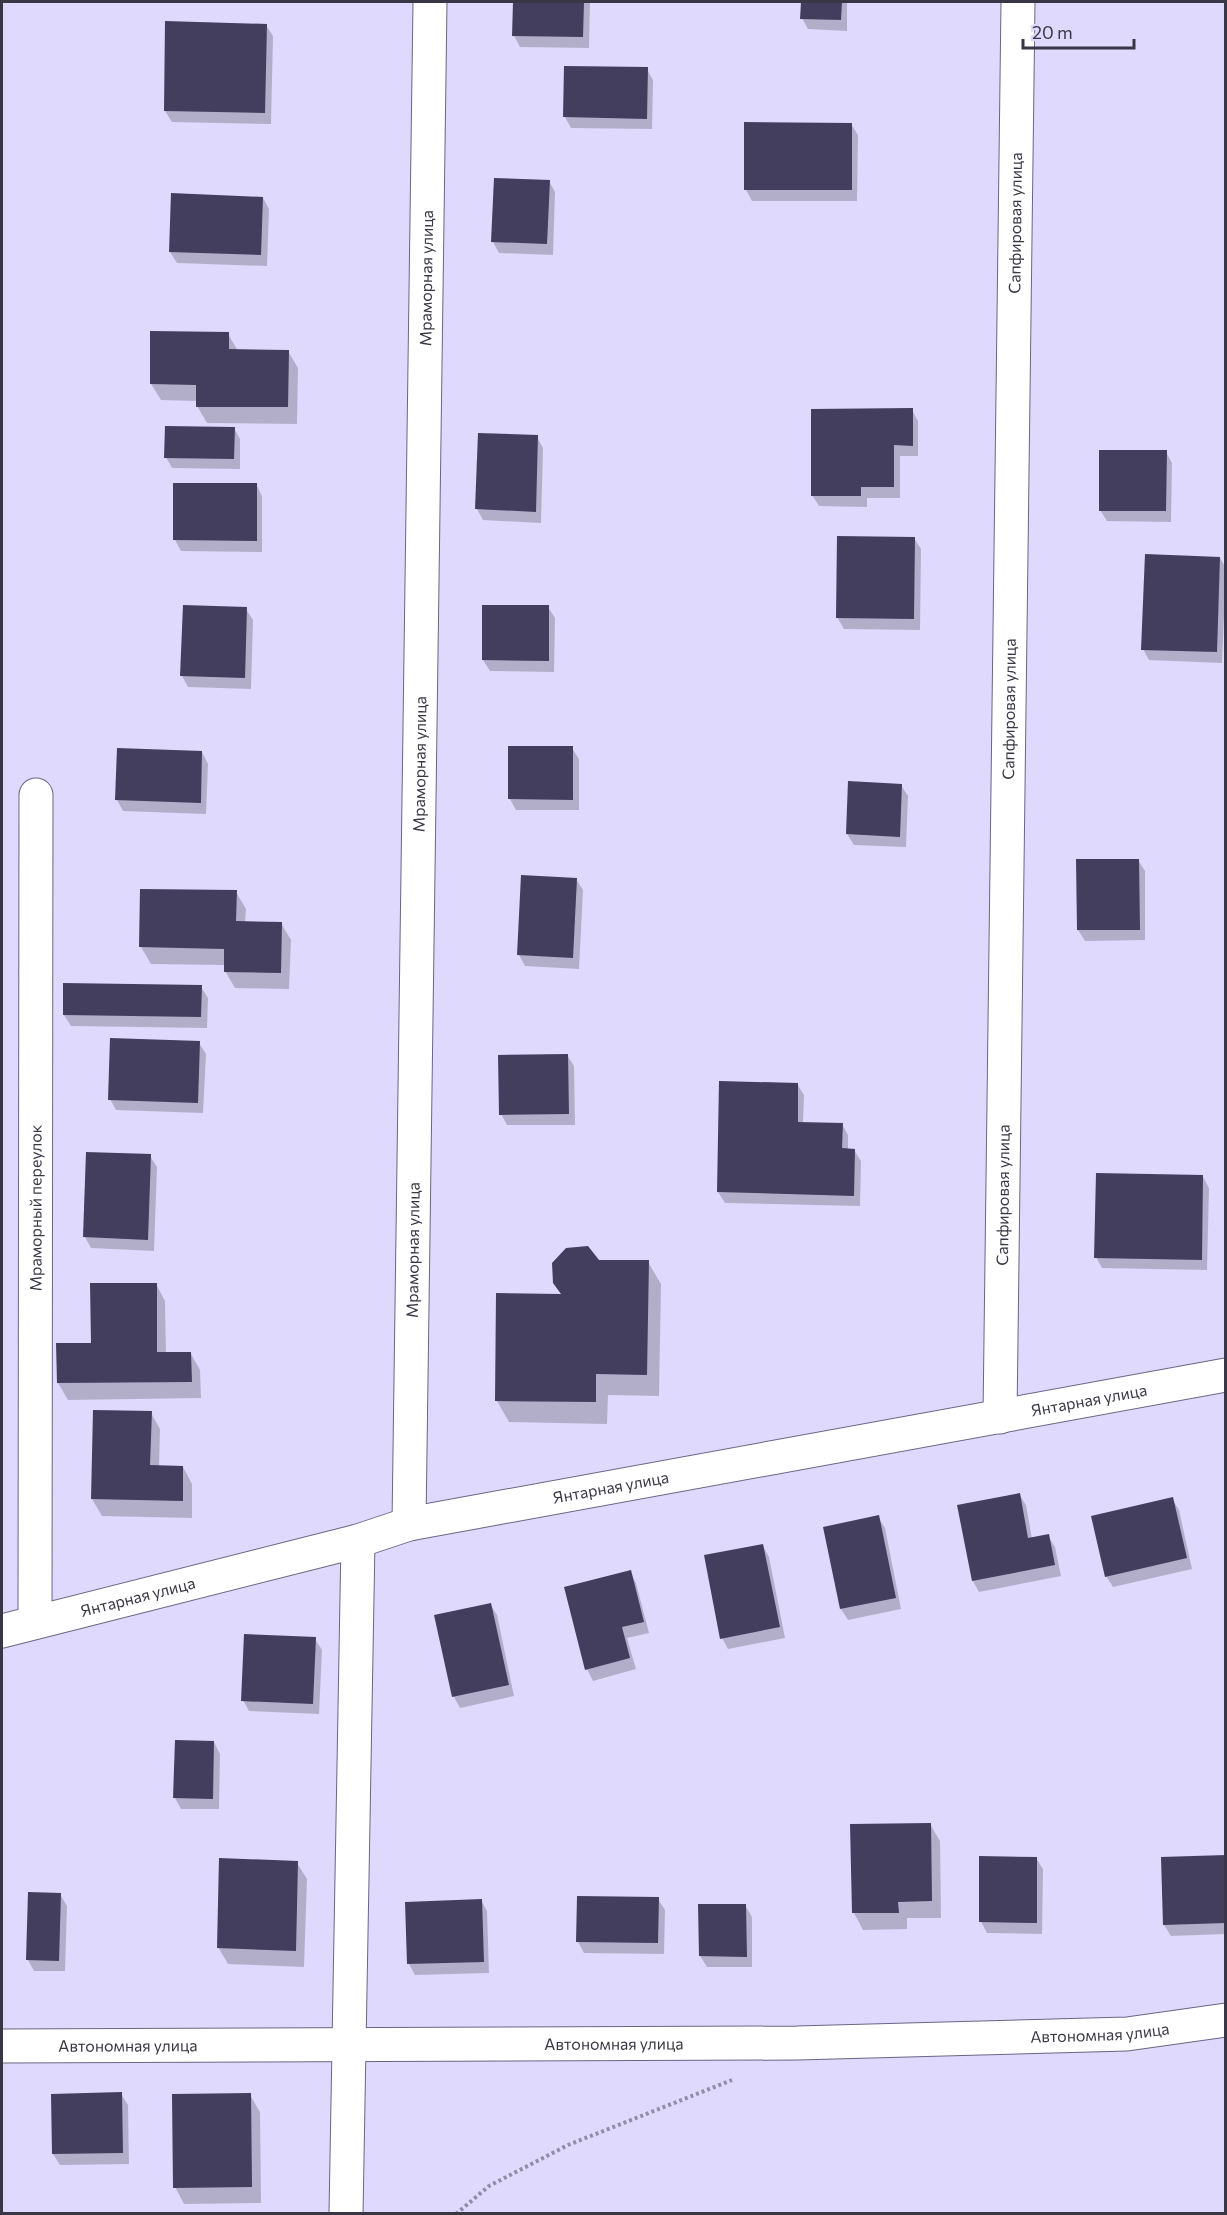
<svg xmlns="http://www.w3.org/2000/svg" width="1227" height="2215" font-family="Commissioner,sans-serif">
<style>
.shadow{fill:#0003}
.building{fill:#433d5e}
.lines{fill:none;stroke-linecap:round;stroke-linejoin:round}
.minor-casing{stroke:#6a6583;stroke-width:35}
.path{stroke:#908da6;stroke-width:4;stroke-dasharray:3 3;stroke-linecap:butt}
.minor{stroke:#fff;stroke-width:33}
.labels{text-anchor:middle;stroke-width:6;stroke-linejoin:round;paint-order:stroke}
.street-label{font-size:16px;fill:#393745;stroke:#dfdafd}
</style>
<rect width="100%" height="100%" fill="#dfdafd"/>
<path class="shadow" d="M515 2H590L589 48 520 47 514 36Z
M802 2H847V31L808 29 802 18Z
M266 25 273 36 271 124 172 122 165 111Z
M647 69 653 80 652 129 571 128 565 117Z
M851 124 858 135 857 201H752L746 190Z
M549 181 555 192 553 255 499 253 493 242Z
M263 198 269 209 267 266 177 263 170 252Z
M228 334 238 351H288L298 368 297 424 207 423 197 406V401L161 400 151 384Z
M912 410 918 421V456H900V498H867V507L819 506 812 495Z
M234 428 240 439V469L172 468 166 457Z
M479 435 537 437 543 448 541 523 483 520 477 509Z
M1166 452 1172 463 1171 522 1107 521 1100 510Z
M256 484 262 496V552L181 551 175 540Z
M914 538 921 549 920 630 844 629 837 617Z
M1220 558 1226 568 1222 663 1149 660 1143 649Z
M548 607 555 618 554 672 490 671 483 660Z
M246 609 253 620 251 689 188 687 182 676Z
M572 748 579 759V810H516L510 799Z
M202 752 208 764 206 814 123 811 117 800Z
M901 785 908 796 906 847 854 845 847 834Z
M1138 860 1145 871V940L1085 941 1078 930Z
M576 879 583 890 579 969 525 966 519 955Z
M142 890 236 892 246 909 245 923H281L291 940 289 989 235 988 225 971V965L151 964 141 947Z
M201 987 208 998 207 1028 71 1026 64 1015Z
M199 1043 206 1054 203 1113 116 1110 110 1099Z
M567 1055 574 1066 575 1125H507L501 1114Z
M797 1084 804 1095 803 1123 842 1124 848 1135V1150H854L861 1161 860 1206 725 1203 718 1192Z
M150 1156 157 1167 154 1251 91 1248 85 1237Z
M1203 1177 1209 1188 1207 1270 1102 1268 1096 1257Z
M598 1261 648 1262 661 1284 659 1396 608 1395 607 1424 509 1422 497 1401Z
M156 1284 165 1301 166 1354H191L200 1370 201 1398 68 1400 58 1383 92 1344Z
M94 1411 151 1413 160 1429 159 1467H183L192 1484V1518L102 1516 92 1499Z
M1019 1494 1026 1505 1032 1539 1048 1536 1055 1547 1061 1576 979 1592 973 1581 958 1506Z
M1172 1499 1179 1510 1192 1569 1113 1587 1106 1576Z
M878 1517 885 1528 901 1609 848 1620 841 1609 825 1528Z
M763 1546 769 1557 785 1638 728 1649 722 1638Z
M630 1572 636 1583 649 1633 627 1638 636 1669 593 1681 587 1669Z
M490 1604 497 1615 514 1696 460 1708 454 1697 436 1616Z
M315 1639 322 1650 319 1714 249 1711 243 1700Z
M214 1742 220 1754 219 1809H181L175 1798Z
M930 1824 940 1841 941 1918H907V1929L863 1930 854 1913Z
M1226 1857V1934L1171 1936 1164 1925Z
M1036 1858 1043 1869 1042 1934 987 1933 981 1922Z
M297 1863 307 1879 304 1967 228 1964 218 1947Z
M60 1894 67 1906 65 1971H34L28 1960Z
M658 1899 665 1910 664 1954 584 1953 578 1942Z
M481 1900 487 1911 489 1973 415 1975 409 1964Z
M745 1905 752 1917V1967H707L700 1956V1906Z
M121 2094 128 2105 129 2164 60 2165 53 2154 52 2095Z
M250 2095 260 2112 261 2203 184 2204 175 2187Z"/>
<path class="building" d="M513 2H584L583 37 512 36Z
M801 2H842L841 20 800 19Z
M165 21 267 24 265 113 164 111Z
M564 66 648 67 647 119 563 117Z
M744 122 852 123V190H744Z
M494 178 550 180 547 244 491 242Z
M171 193 263 197 261 255 169 252Z
M150 331 229 332V349L289 350 288 407H196V385L150 384Z
M913 408V446L894 445V487H861V496H811V409Z
M165 426 235 427 234 459 164 458Z
M478 433 538 435 536 512 475 509Z
M1099 450H1167L1166 511H1099Z
M173 483H257V541L173 540Z
M837 536 915 537 914 619 836 618Z
M1145 554 1220 557 1217 652 1141 650Z
M183 605 247 607 245 678 180 676Z
M482 605H549V661L482 660Z
M508 746H573V800L508 799Z
M117 748 202 751 201 803 115 800Z
M848 781 902 784 900 837 846 834Z
M1076 859H1139L1140 930H1077Z
M521 875 577 878 573 958 517 955Z
M140 889 237 890 236 921 282 922 281 973 224 972V949L139 947Z
M63 983 202 985 201 1017 63 1015Z
M110 1038 200 1041 198 1103 108 1100Z
M568 1054 569 1114 499 1115 498 1055Z
M719 1081 798 1083V1122L843 1123 842 1148 855 1149 854 1196 717 1192Z
M86 1152 151 1154 148 1240 83 1237Z
M1096 1173 1203 1175 1202 1260 1094 1258Z
M588 1246 599 1260H649L647 1375 596 1374V1402L495 1401 496 1293 561 1294 553 1283 552 1263 566 1248Z
M90 1283H157V1352H191L192 1382 57 1383 56 1343H91Z
M93 1410 152 1411 150 1465 183 1466V1501L91 1499Z
M1020 1493 1028 1538 1049 1534 1055 1565 972 1581 957 1505Z
M1173 1497 1187 1558 1105 1577 1091 1516Z
M879 1515 896 1598 840 1609 823 1527Z
M763 1544 780 1627 720 1639 704 1555Z
M631 1570 644 1622 622 1627 630 1658 585 1670 564 1587Z
M491 1603 509 1685 452 1697 434 1615Z
M244 1634 316 1637 313 1704 241 1701Z
M175 1740 214 1741 213 1799 173 1798Z
M931 1823 932 1901 898 1902 899 1913H852L850 1824Z
M1226 1855V1923L1163 1925 1161 1857Z
M979 1856 1037 1857V1923L979 1922Z
M219 1858 298 1861 296 1951 217 1948Z
M28 1892 61 1893 59 1961 26 1960Z
M577 1896 659 1897 658 1943 576 1942Z
M482 1899 484 1962 407 1964 405 1902Z
M698 1904H746L747 1957 699 1956Z
M122 2092 123 2153 52 2154 51 2094Z
M251 2093 252 2187 173 2188 172 2094Z"/>
<g class="lines">
<g class="minor-casing">
<g id="minor">
<path id="s1" d="M1000 1417 1018 2"/>
<path id="s2" d="M409 1524 430 2"/>
<path id="s3" d="M35 1622 36 795"/>
<path id="s4" d="M2 1631 358 1541 409 1524 1226 1375"/>
<path id="s5" d="M2 2046 797 2043 1127 2034 1226 2020"/>
<path d="M346 2214 358 1541"/>
</g>
</g>
<path class="path" d="M456 2214 489 2186 568 2145 732 2080"/>
<use href="#minor" class="minor"/>
</g>
<g class="labels">
<g class="street-label">
<text dy="6" stroke="none"><textPath href="#s1" startOffset="1194">Сапфировая улица</textPath></text>
<text dy="6" stroke="none"><textPath href="#s2" startOffset="1246">Мраморная улица</textPath></text>
<text dy="6" stroke="none"><textPath href="#s1" startOffset="708">Сапфировая улица</textPath></text>
<text dy="6" stroke="none"><textPath href="#s2" startOffset="760">Мраморная улица</textPath></text>
<text dy="6" stroke="none"><textPath href="#s1" startOffset="222">Сапфировая улица</textPath></text>
<text dy="6" stroke="none"><textPath href="#s3" startOffset="414">Мраморный переулок</textPath></text>
<text dy="6" stroke="none"><textPath href="#s2" startOffset="274">Мраморная улица</textPath></text>
<text dy="6" stroke="none"><textPath href="#s4" startOffset="1112">Янтарная улица</textPath></text>
<text dy="6" stroke="none"><textPath href="#s4" startOffset="626">Янтарная улица</textPath></text>
<text dy="6" stroke="none"><textPath href="#s4" startOffset="140">Янтарная улица</textPath></text>
<text dy="6" stroke="none"><textPath href="#s5" startOffset="1098">Автономная улица</textPath></text>
<text dy="6" stroke="none"><textPath href="#s5" startOffset="612">Автономная улица</textPath></text>
<text dy="6" stroke="none"><textPath href="#s5" startOffset="126">Автономная улица</textPath></text>
</g>
</g>
<rect width="1227" height="2215" fill="none" stroke="#393745" stroke-width="6"/>
<path d="M1023 39v9h111v-9" fill="none" stroke="#393745" stroke-width="3"/>
<text x="1032" y="39" font-size="18" fill="#393745" stroke="#dfdafd" stroke-width="4.5" paint-order="stroke">20 m</text>
</svg>
